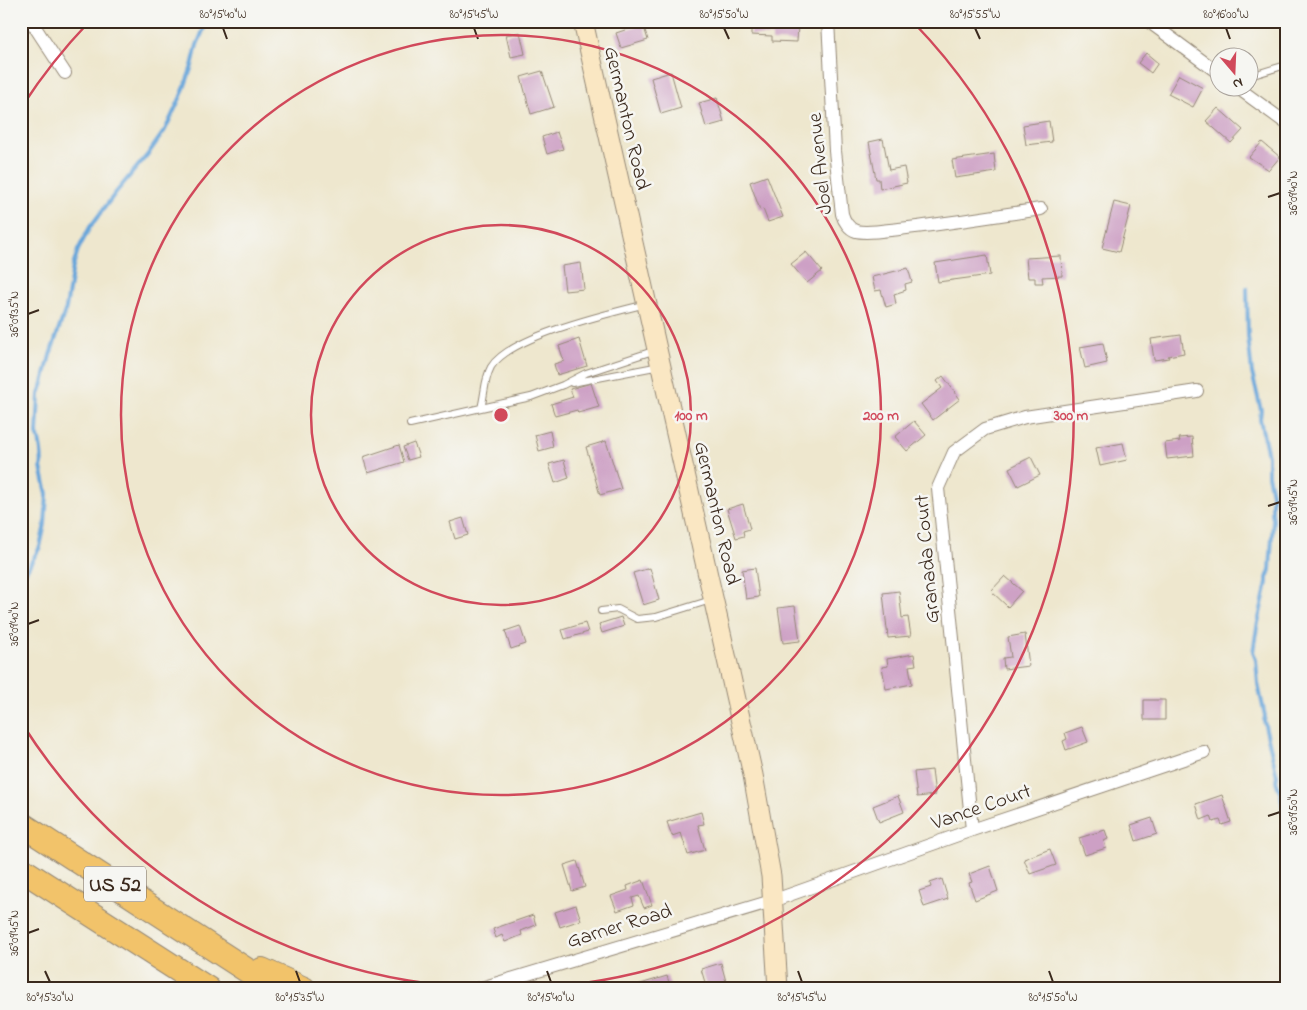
<svg xmlns="http://www.w3.org/2000/svg" width="1307" height="1010" font-family="'Indie Flower',sans-serif">
<style>
.lines{fill:none;stroke-linecap:round;stroke-linejoin:round}
.stream{stroke:#68a6da;stroke-width:4}
.building{fill:#cda0c5}
.lane-casing{stroke:#948876;stroke-width:8}
.street-casing{stroke:#948876;stroke-width:14}
.secondary-casing{stroke:#948876;stroke-width:21}
.highway-casing{stroke:#948876;stroke-width:26}
.lane{stroke:#fff;stroke-width:6}
.street{stroke:#fff;stroke-width:12}
.secondary{stroke:#fae7c3;stroke-width:19}
.highway{stroke:#f2c36a;stroke-width:24}
.ticks{fill:none;stroke:#3b2a1e;stroke-width:2}
.ring{fill:none;stroke:#d1495b;stroke-width:2.5}
.labels{text-anchor:middle;stroke-width:5;stroke-linejoin:round;paint-order:stroke}
.shield{fill:#f6f6f2;stroke:#73675e;stroke-width:1}
.shield-label{font-size:20px;font-weight:bold;fill:#3b2a1e}
.street-label{font-size:21px;fill:#3b2a1e;stroke:#f6f6f2}
.centre{fill:#d1495b;stroke:#f6f6f2;stroke-width:2.5}
.ring-label{font-size:15px;text-anchor:middle;font-weight:bold;fill:#d1495b;stroke:#f6f6f2;stroke-width:5;stroke-linejoin:round;paint-order:stroke}
.neatline{fill:none;stroke:#3b2a1e;stroke-width:2}
.ticks-label{font-size:12px;text-anchor:middle;fill:#3b2a1e}
</style>
<rect width="100%" height="100%" fill="#f6f6f2"/>
<filter id="ink" filterUnits="userSpaceOnUse"><feTurbulence type="fractalNoise" baseFrequency=".02" numOctaves="2"/><feDisplacementMap in="SourceGraphic" scale="10" xChannelSelector="R" yChannelSelector="G"/><feConvolveMatrix kernelMatrix="1 2 1 2 8 2 1 2 1" color-interpolation-filters="sRGB"/></filter>
<filter id="wash" filterUnits="userSpaceOnUse"><feTurbulence type="fractalNoise" baseFrequency=".0096" numOctaves="4" result="noise"/><feDisplacementMap in="SourceGraphic" scale="20" xChannelSelector="R" yChannelSelector="G"/><feGaussianBlur stdDeviation="1.12" result="paint"/><feColorMatrix in="noise" values="0 0 0 0 0 0 0 0 0 0 0 0 0 0 0 0 0 1.4 0 .05"/><feComposite in="paint" operator="in"/></filter>
<g filter="url(#wash)">
<rect width="100%" height="100%" fill="#eee7ce"/>
<g class="lines">
<path class="stream" d="M1247 288 1248 336 1252 373 1261 410 1260 419 1268 456V475L1272 494V513L1273 519 1270 570 1267 578V583L1257 627 1253 652 1256 660 1258 684 1265 716 1264 721 1277 776 1276 781 1281 795 1286 831
M21 580 40 547 45 524 47 494 41 467C43 461 40 439 37 434L39 394 43 383 50 355 66 308 73 266 78 250 90 227 117 191 148 154 165 130 182 94 192 66 197 45 207 21
M1286 840V843"/>
</g>
<g id="blocks">
<path class="building" d="M751 21H792V24H798L797 42 772 41V36L751 35Z
M643 24 648 40 621 48 616 33Z
M520 32 525 54 511 57 506 35Z
M1146 53 1158 63 1151 73 1138 63Z
M542 71 554 107 531 114 521 77Z
M671 72 681 108 661 114 651 78Z
M1179 75 1203 88 1193 107 1168 94Z
M717 98 724 122 706 127 699 103Z
M1218 108 1243 130 1231 143 1206 121Z
M1049 121 1052 142 1026 145 1023 125Z
M557 132 563 149 547 154 542 137Z
M883 139 889 170 904 167 907 183 880 189 879 179H876L869 142Z
M1262 142 1280 157 1269 170 1249 157Z
M994 154 996 172 955 178 952 160Z
M767 176 783 217 768 222 763 209 760 210 750 182Z
M1114 202 1131 206 1119 252 1102 248Z
M806 252 822 271 807 283 791 264Z
M987 255 990 275 938 282 935 263Z
M1061 256 1062 276 1042 277 1043 283H1035V278H1028L1026 258Z
M581 263 584 289 565 291 562 266Z
M908 268 912 282 905 284 906 290 894 294 896 304 886 307 881 290 875 291 872 277Z
M1181 335 1184 353 1168 356 1169 358 1154 360 1151 339Z
M579 339 587 366 557 375 554 364 564 361 559 346Z
M1103 343 1107 363 1085 368 1080 347Z
M943 376 960 399 933 420 921 404 942 388 937 381Z
M591 383 599 407 578 413 577 410 555 416 551 404 573 397 570 389Z
M914 421 926 435 907 451 895 437Z
M550 431 553 447 539 451 535 435Z
M1192 437 1194 456 1167 459 1165 443 1180 441 1179 438Z
M606 441 621 489 600 495 586 447Z
M414 443 419 457 408 460 403 447Z
M1123 443 1127 460 1100 466 1096 448Z
M399 445 404 462 368 473 363 457Z
M1031 457 1040 475 1018 486 1009 468Z
M564 460 569 478 555 483 549 464Z
M743 504 750 529 743 531 744 536 736 538 727 509Z
M463 518 468 535 455 539 450 522Z
M650 568 659 600 643 605 633 573Z
M755 568 759 597 746 599 742 570Z
M1005 576 1022 591 1008 607 991 591Z
M899 591 902 618 908 617 911 636 888 638 883 593Z
M795 606 800 641 783 643 778 608Z
M621 617 624 626 602 633 599 624Z
M585 623 588 632 565 639 562 630Z
M520 626 526 644 511 649 505 631Z
M1025 634 1029 666 1004 669 1003 658 1011 657 1008 637Z
M914 654 916 665 909 666 912 684 886 689 882 667 888 666 887 659Z
M1144 700H1165V720H1144Z
M1082 727 1088 742 1066 750 1063 741 1067 739 1065 733Z
M932 770 935 795 917 797 914 772Z
M1222 795 1231 822 1222 825 1220 820 1213 822 1211 816 1201 820 1196 804Z
M898 796 904 812 879 822 873 806Z
M701 812 704 824 698 825 705 850 688 855 681 833 672 836 667 822Z
M1152 818 1157 834 1136 841 1131 825Z
M1105 830 1108 839 1104 841 1106 848 1085 855 1079 838Z
M1050 849 1056 865 1030 874 1024 859Z
M577 861 585 887 572 891 564 865Z
M990 866 998 891 975 900 969 883 972 882 969 874Z
M942 879 948 899 924 907 919 891 931 887 930 883Z
M643 880 652 905 644 908 639 896 632 898 634 905 617 911 611 896 628 890 627 886Z
M576 905 581 920 560 927 555 912Z
M533 915 536 925 521 931 522 935 505 942 502 935 496 938 493 929Z
M721 963 728 989H707L701 969Z
M667 976 671 989H627V988Z"/>
</g>
</g>
<g filter="url(#ink)">
<use href="#blocks" fill-opacity="0" stroke="#948876" stroke-width="1"/>
<g class="lines">
<g class="lane-casing">
<path id="lane" d="M1250 76 1286 65
M572 383 660 366
M481 408 531 397 563 385 586 373 656 350
M410 424 481 408C485 394 484 380 491 367 510 336 610 313 646 304
M601 611 618 609 637 619 656 617 711 600"/>
</g>
<g class="street-casing">
<path id="street" d="M31 21 65 73
M828 21 835 151 842 214C844 221 849 229 856 231 867 234 888 230 899 229 946 224 994 216 1041 209
M1148 21 1220 74
M1238 88 1286 123
M972 830 938 488 954 452 985 429 1025 417 1197 391
M478 989 772 901 972 830 1204 752"/>
</g>
<g class="secondary-casing">
<path id="secondary" d="M583 21 753 775 771 876 778 989"/>
</g>
<g class="highway-casing">
<path id="highway" d="M21 824 276 989
M21 869 208 989
M262 970 304 989"/>
</g>
<use href="#lane" class="lane"/>
<use href="#street" class="street"/>
<use href="#secondary" class="secondary"/>
<use href="#highway" class="highway"/>
</g>
</g>
<path class="ticks" d="M223 28 227 39M474 28 478 39M724 28 729 39M975 28 980 39M1226 28 1230 39M1268 197 1280 193M28 314 39 310M1268 506 1280 502M28 624 39 620M1268 816 1280 812M28 933 39 929M45 971 50 982M296 971 300 982M547 971 551 982M798 971 802 982M1049 971 1053 982"/>
<g class="ring">
<circle cx="501" cy="415" r="190"/>
<circle cx="501" cy="415" r="380"/>
<path d="M23 105A570 570 0 0 1 88 23M914 23A570 570 0 1 1 23 725"/>
</g>
<g class="labels">
<rect class="shield" x="84" y="866.5" width="62" height="35" rx="4"/>
<g class="shield-label">
<text x="115" y="891">US 52</text>
</g>
<g class="street-label">
<text transform="translate(628 118) rotate(77)" y="7">Germanton Road</text>
<text transform="translate(819 164) rotate(-96)" y="7">Joel Avenue</text>
<text transform="translate(718 513) rotate(77)" y="7">Germanton Road</text>
<text transform="translate(926 559) rotate(-95)" y="7">Granada Court</text>
<text transform="translate(981 806) rotate(-19)" y="7">Vance Court</text>
<text transform="translate(619 925) rotate(-17)" y="7">Garner Road</text>
</g>
</g>
<circle cx="501" cy="415" r="8" class="centre"/>
<g class="ring-label">
<text x="691" y="420">100 m</text>
<text x="881" y="420">200 m</text>
<text x="1071" y="420">300 m</text>
</g>
<rect width="1307" height="1010" fill="none" stroke="#f6f6f2" stroke-width="55"/>
<g transform="translate(1234 72) rotate(161)"><circle r="24" fill="#f6f6f2" stroke="#aba49d"/>
<path d="M0-4L9 19L0 12L-9 19Z" fill="#d1495b"/>
<text y="-8" font-size="14" font-weight="bold" text-anchor="middle" fill="#3b2a1e">N</text>
</g>
<rect x="28" y="28" width="1252" height="954" class="neatline"/>
<g class="ticks-label">
<text x="223" y="18">80°15'40"W</text>
<text x="474" y="18">80°15'45"W</text>
<text x="724" y="18">80°15'50"W</text>
<text x="975" y="18">80°15'55"W</text>
<text x="1226" y="18">80°16'00"W</text>
<text transform="translate(1293 193) rotate(-90)" y="4">36°09'40"N</text>
<text transform="translate(14 314) rotate(-90)" y="4">36°09'35"N</text>
<text transform="translate(1293 502) rotate(-90)" y="4">36°09'45"N</text>
<text transform="translate(14 624) rotate(-90)" y="4">36°09'40"N</text>
<text transform="translate(1293 812) rotate(-90)" y="4">36°09'50"N</text>
<text transform="translate(14 933) rotate(-90)" y="4">36°09'45"N</text>
<text x="50" y="1001">80°15'30"W</text>
<text x="300" y="1001">80°15'35"W</text>
<text x="551" y="1001">80°15'40"W</text>
<text x="802" y="1001">80°15'45"W</text>
<text x="1053" y="1001">80°15'50"W</text>
</g>
</svg>
